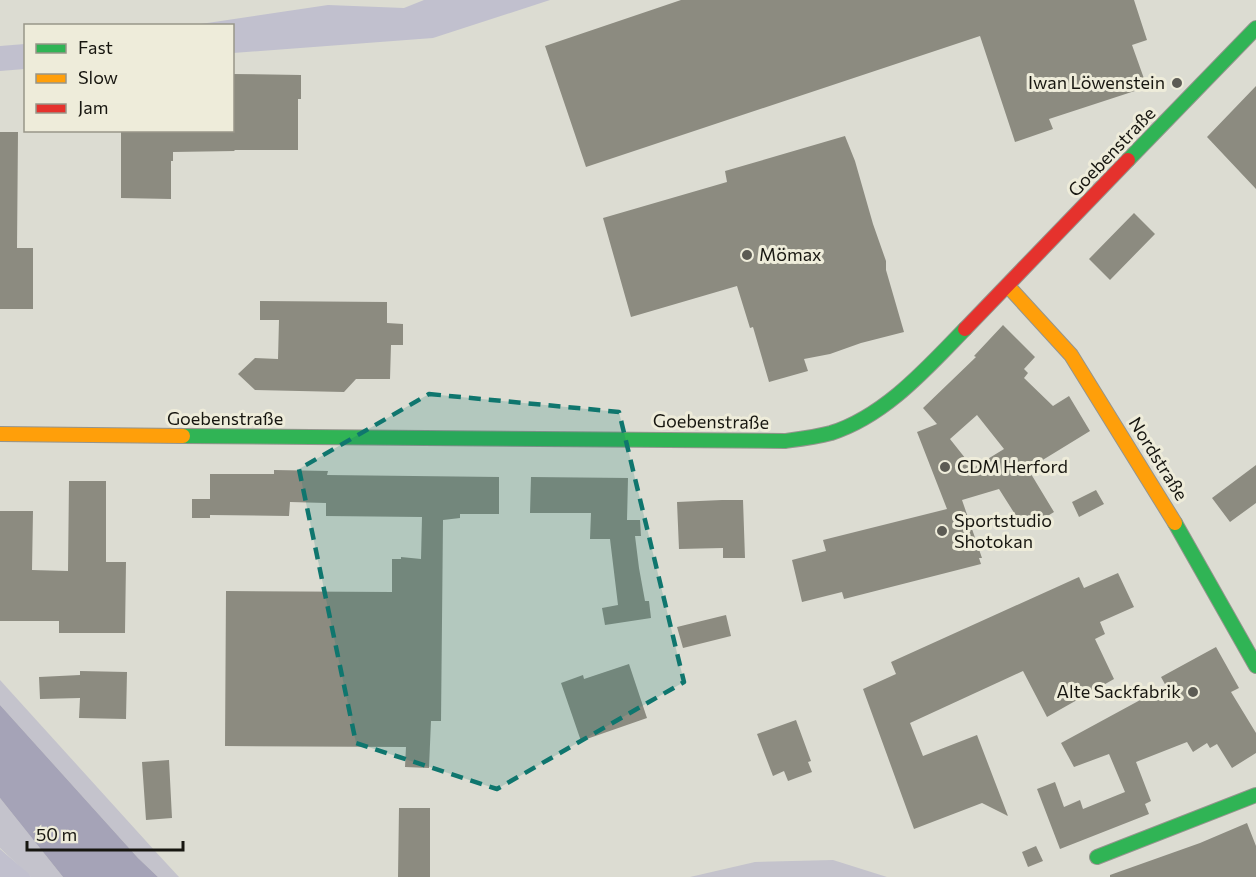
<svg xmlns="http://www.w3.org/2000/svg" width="1256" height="877" font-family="Commissioner,sans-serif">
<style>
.green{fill:#c4c3cc}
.forest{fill:#c1c0ce}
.water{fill:#a5a3b7}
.building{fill:#8c8b80;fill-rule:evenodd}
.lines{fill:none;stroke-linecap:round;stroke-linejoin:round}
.fast-casing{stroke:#94948d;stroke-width:16}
.slow-casing{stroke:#94948d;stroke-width:16}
.jam-casing{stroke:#94948d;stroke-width:16}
.fast{stroke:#30b455;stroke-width:14}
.slow{stroke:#ff9f0a;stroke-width:14}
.jam{stroke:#e5322d;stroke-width:14}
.marked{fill:#0f766e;fill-opacity:0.2;stroke:#0f766e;stroke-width:4.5;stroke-dasharray:12 8;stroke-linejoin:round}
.poi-dot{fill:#5c5b54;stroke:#eeecda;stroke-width:2}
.labels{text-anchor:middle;stroke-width:6;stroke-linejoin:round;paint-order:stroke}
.poi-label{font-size:18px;fill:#171610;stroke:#eeecda;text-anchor:start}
.street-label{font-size:18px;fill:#171610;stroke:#eeecda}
</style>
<rect width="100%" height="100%" fill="#dcdcd2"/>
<path class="green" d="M0 680 155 851 179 877H158L138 858 0 705Z
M0 798 63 877H31L0 848Z
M833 860 887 877H690L755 862Z"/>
<path class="forest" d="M424 0H550L433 38 233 53 232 26 194 25 328 5 404 8Z
M25 44V69L0 71V46Z
M0 849 28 873 31 877H0Z"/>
<path class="water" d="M0 705 138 858 158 877H63L0 798Z"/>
<path class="building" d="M681 0H1134L1147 40 1132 45 1147 87 1049 119 1053 129 1015 142 980 36 586 167 545 46Z
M232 74 301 75V99H298V150H234L235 151 173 152V161H171V199L121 198V130H232Z
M1256 86V189L1207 137Z
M0 132H18L17 248H33V309H0Z
M845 136 855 161 873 224 886 261V270L904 332 861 343 830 354 804 359 808 371 769 382 753 327 750 328 737 286 631 317 603 218 727 182 725 171Z
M1134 213 1155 234 1110 280 1089 259Z
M260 301 387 302V323L403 324V345H391L390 379H356L344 392 255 390 238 374 255 358 278 359 279 320H260Z
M1003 325 1035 357 1024 369 1028 373 1024 378 1053 406 1069 396 1090 431 1028 469 1054 512 1025 530 999 489 962 500 982 558H979L981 564 844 599 842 592 802 602 792 560 826 551 823 540 947 509 917 432 937 424 923 408 976 357 974 356ZM977 415 1004 449 973 468 950 439Z
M1256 465V503L1230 522 1212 498Z
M274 470 328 471 327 475 499 477V514H460V518L443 520 441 721H431L429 768 405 767 406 747 225 746 226 591 392 592V559H401V557L421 559 422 517 326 516V503L290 502 289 516 210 515V518H192V499H210V474H274Z
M531 477 628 478 627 520H640L641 536H635L639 568 645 601H649L651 618 605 625 602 608 618 605 610 539H590L591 513H530Z
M69 481H106V562H126L125 633H59V621H0V511H33L32 570 68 571Z
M1096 490 1104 504 1079 517 1072 502Z
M722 500H743L745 558H723V548L679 549 677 502Z
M1118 573 1134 607 1100 622 1105 634 1095 639 1114 679 1047 717 1023 671 910 723 923 756 977 735 1008 816 982 803 914 829 863 689 896 674 891 662 1079 577 1084 588Z
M726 615 731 636 683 648 677 627Z
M1216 647 1239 688 1231 692 1256 733V753L1232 768 1217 744 1210 748 1207 743 1193 752 1187 742 1136 762 1151 801 1145 804 1149 814 1060 849 1037 789 1055 782 1064 807 1080 800 1083 809 1125 792 1109 754 1074 767 1061 743 1166 686 1161 677Z
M629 664 647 718 581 741 561 683 583 675 584 679Z
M80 671 127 672 126 719 79 718 80 698 40 699 39 677 80 675Z
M796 720 811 761 808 762 812 772 788 781 784 771 773 776 757 734Z
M169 760 172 818 146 820 142 762Z
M399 808H430V877H398Z
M1247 823 1256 846V877H1110V875L1200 843Z
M1036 846 1043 861 1028 867 1022 852Z"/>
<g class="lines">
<g class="fast-casing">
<path id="fast" d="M1128 160 1256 28
M183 436 785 441C800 439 816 437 831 433 885 416 927 368 965 329
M1175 523 1256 666
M1097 857 1256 795"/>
</g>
<g class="slow-casing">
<path id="slow" d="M1008 286 1071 355 1175 523
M0 434 183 436"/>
</g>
<g class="jam-casing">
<path id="jam" d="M965 329 1128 160"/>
</g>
<use href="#fast" class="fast"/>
<use href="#slow" class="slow"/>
<use href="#jam" class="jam"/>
</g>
<path class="marked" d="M429 394 619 412 684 682 497 789 356 743 299 469Z"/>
<g class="poi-dot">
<circle cx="1177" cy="83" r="6"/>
<circle cx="747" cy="255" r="6"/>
<circle cx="945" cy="467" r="6"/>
<circle cx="942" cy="531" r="6"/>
<circle cx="1193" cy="692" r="6"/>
</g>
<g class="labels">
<g class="poi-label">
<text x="1165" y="89" text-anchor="end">Iwan Löwenstein</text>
<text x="759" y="261">Mömax</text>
<text x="957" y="473">CDM Herford</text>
<text x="954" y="527">Sportstudio<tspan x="954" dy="21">Shotokan</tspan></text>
<text x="1181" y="698" text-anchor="end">Alte Sackfabrik</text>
</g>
<g class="street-label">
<text transform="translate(1112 152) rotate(-46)" y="6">Goebenstraße</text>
<text x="225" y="425">Goebenstraße</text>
<text transform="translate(711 422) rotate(1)" y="6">Goebenstraße</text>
<text transform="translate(1158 459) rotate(58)" y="6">Nordstraße</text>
</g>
</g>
<rect x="24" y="24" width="210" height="108" fill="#eeecda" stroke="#989689" stroke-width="1.5"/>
<rect x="36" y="44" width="30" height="9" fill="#30b455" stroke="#989689" stroke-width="1.5"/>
<text x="78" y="54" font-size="18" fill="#171610">Fast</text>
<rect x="36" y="74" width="30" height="9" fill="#ff9f0a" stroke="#989689" stroke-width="1.5"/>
<text x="78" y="84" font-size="18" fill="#171610">Slow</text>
<rect x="36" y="104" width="30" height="9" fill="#e5322d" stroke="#989689" stroke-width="1.5"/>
<text x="78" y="114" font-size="18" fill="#171610">Jam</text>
<path d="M27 841v9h156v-9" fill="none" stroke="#171610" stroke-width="3"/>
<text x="36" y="841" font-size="18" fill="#171610" stroke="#eeecda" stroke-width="4.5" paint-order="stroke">50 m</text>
</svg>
